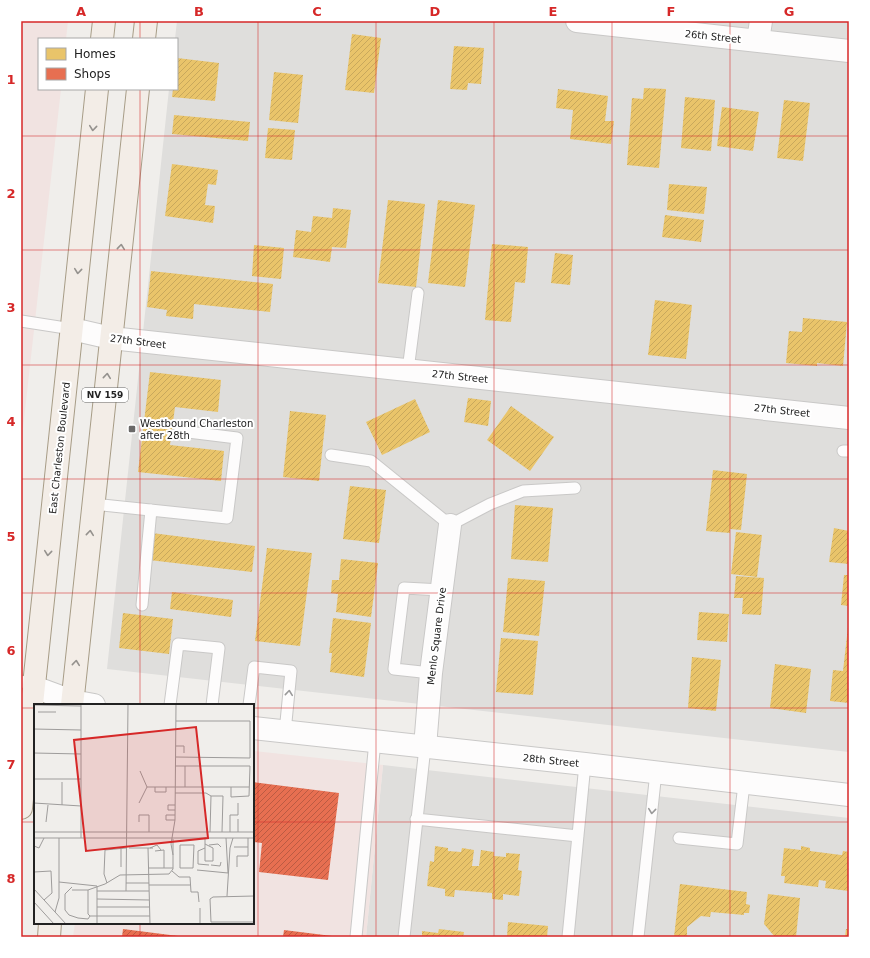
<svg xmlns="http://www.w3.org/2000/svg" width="870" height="958" viewBox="0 0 870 958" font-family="'DejaVu Sans',sans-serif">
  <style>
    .residential { fill: #dfdedc }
    .commercial { fill: #f1e3e1 }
    .homes { fill: url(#homes-hatch) }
    .shops { fill: url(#shops-hatch) }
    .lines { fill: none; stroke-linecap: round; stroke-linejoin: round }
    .service-casing { stroke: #c9c8c7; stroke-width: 13 }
    .minor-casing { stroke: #c9c8c7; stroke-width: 24 }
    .tertiary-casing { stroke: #c9c8c7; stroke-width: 24 }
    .primary-casing { stroke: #a79c86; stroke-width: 24 }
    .service { stroke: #fdfcfc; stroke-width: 11 }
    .minor { stroke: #fdfcfc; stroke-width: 22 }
    .tertiary { stroke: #fdfcfc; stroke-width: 22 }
    .primary { stroke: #f3ede7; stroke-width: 22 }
    .oneway { stroke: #95928e }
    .oneway2 { stroke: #9a9a9a }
    .grid { fill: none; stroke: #d62828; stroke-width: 1; stroke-opacity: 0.55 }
    .poi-dot { fill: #6a6968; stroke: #fff; stroke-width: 1.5 }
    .labels { text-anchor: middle; stroke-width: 4; stroke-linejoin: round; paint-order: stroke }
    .shield { fill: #fff; stroke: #646464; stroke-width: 1 }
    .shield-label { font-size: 9px; font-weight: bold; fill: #222 }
    .street-label { font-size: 10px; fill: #222; stroke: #fff }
    .poi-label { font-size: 10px; fill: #222; stroke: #fff; text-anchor: start }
    .inset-road { fill: none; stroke: #9e9c9b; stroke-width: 1 }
    .view { fill: #d62828; fill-opacity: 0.15; stroke: #d62828; stroke-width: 2 }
    .inset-edge { fill: none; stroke: #222; stroke-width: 2 }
    .neatline { fill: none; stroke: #d62828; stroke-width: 1.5 }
    .grid-label { font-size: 13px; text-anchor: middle; font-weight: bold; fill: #d62828 }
  </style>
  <defs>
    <pattern id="homes-hatch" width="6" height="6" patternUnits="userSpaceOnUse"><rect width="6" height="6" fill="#e9c46a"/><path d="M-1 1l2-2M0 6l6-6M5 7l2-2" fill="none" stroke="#c8a85c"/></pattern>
    <pattern id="shops-hatch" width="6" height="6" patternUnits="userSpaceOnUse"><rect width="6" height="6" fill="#e76f51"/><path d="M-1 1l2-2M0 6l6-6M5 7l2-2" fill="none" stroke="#bb5b43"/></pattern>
  </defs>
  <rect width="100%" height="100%" fill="#f0eeeb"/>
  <path class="residential" d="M 177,21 L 849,21 L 849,752 L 107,669 L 169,89 L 177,89 L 177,39 L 175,39 Z
    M 383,765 L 849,818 L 849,937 L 366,937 Z"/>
  <path class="commercial" d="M 21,21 L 68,21 L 66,39 L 39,39 L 39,89 L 61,89 L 21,446 Z
    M 253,751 L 383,765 L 366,937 L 73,937 L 75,923 L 253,923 Z"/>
  <path class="homes" d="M 352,34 L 381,38 L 374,93 L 345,90 Z
    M 454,46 L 484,48 L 481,84 L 468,83 L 467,90 L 450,89 Z
    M 177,58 L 219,63 L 215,101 L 172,97 L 173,89 L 177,89 Z
    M 274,72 L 303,75 L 298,123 L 269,120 Z
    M 644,88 L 666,89 L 659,168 L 627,165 L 632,98 L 643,99 Z
    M 558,89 L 608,96 L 605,121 L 614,121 L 611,144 L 570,139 L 573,110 L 556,108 Z
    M 685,97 L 715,100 L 711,151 L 681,148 Z
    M 784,100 L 810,103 L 803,161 L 777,158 Z
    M 722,107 L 759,112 L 753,151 L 717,146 Z
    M 174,115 L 250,122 L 248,141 L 172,134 Z
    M 268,128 L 295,130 L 292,160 L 265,158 Z
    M 172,164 L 218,170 L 216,185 L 208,184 L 205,205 L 215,206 L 213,223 L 165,216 Z
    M 669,184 L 707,187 L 704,214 L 667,210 Z
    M 388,200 L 425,204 L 416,287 L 378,283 Z
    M 438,200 L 475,205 L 465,287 L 428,283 Z
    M 333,208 L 351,210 L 346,248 L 332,247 L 330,262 L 293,257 L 296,230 L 311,232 L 313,216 L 332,218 Z
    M 665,215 L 704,220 L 701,242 L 662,237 Z
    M 492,244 L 528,247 L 525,283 L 515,282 L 511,322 L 485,320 Z
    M 254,245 L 284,248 L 281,279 L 252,276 Z
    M 555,253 L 573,255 L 570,285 L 551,283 Z
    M 151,271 L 273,284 L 270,312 L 194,304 L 193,319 L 166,316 L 167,310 L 147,307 Z
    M 655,300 L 692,305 L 686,359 L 648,355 Z
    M 803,318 L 847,322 L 843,366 L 817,363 L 817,366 L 786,363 L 789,331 L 802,332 Z
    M 150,372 L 221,380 L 218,412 L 175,407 L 170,445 L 224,451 L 221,481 L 138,472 Z
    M 468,398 L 491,401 L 488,426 L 464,422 Z
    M 415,399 L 430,432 L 382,455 L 366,422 Z
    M 511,406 L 554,437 L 530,471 L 487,440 Z
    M 290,411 L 326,415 L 319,481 L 283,477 Z
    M 713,470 L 747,474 L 741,530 L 730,529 L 730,533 L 706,531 Z
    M 350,486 L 386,490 L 379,543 L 343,539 Z
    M 515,505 L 553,508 L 548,562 L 511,559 Z
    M 834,528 L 849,531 L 849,564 L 829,562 Z
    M 736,532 L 762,535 L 757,577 L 731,574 Z
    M 152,533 L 255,546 L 252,572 L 149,560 Z
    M 267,548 L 312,553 L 300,646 L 255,641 Z
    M 341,559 L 378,563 L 371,617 L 336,612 L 338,594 L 331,593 L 332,580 L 339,580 Z
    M 844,575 L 849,575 L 849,606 L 841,605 Z
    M 736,576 L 764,578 L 761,615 L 742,614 L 743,598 L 734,598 Z
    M 508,578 L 545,581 L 539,636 L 503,632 Z
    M 172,592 L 233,600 L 231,617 L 170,609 Z
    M 699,612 L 729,614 L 727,642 L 697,640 Z
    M 123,613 L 173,619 L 169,654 L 119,648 Z
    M 333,618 L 371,623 L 364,677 L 330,672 L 332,653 L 329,653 Z
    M 848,627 L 849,627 L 849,703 L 830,701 L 833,670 L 843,671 Z
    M 501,638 L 538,641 L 533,695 L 496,692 Z
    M 692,657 L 721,660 L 716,711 L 688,708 Z
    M 775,664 L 811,669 L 806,713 L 770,708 Z
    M 435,846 L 448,848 L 448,851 L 461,852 L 462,848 L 474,850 L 472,866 L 479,866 L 481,850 L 494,852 L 494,856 L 506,857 L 506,853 L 520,854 L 518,870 L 522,871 L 519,896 L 503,894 L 503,900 L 492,899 L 492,893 L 455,890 L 454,897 L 445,896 L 445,889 L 427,886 L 430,861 L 434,862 Z
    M 801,846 L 810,848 L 810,851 L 841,855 L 842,855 L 843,851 L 849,852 L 849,891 L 825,888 L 826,881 L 819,880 L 818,887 L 784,883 L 785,876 L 781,876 L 784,848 L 801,850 Z
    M 680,884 L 747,892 L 746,904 L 750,905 L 749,913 L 744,913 L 744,915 L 711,912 L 710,917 L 701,916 L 687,927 L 687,937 L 674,937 Z
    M 768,894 L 800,898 L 796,937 L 775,937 L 764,924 Z
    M 508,922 L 548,926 L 547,937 L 507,937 Z
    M 439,929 L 464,932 L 463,937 L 422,937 L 422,931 L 438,933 Z
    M 846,929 L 849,929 L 849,937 L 845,937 Z"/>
  <path class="shops" d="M 253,782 L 339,793 L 328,880 L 259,872 L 262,843 L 253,842 Z
    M 123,929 L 178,936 L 178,937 L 122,937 Z
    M 284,930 L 332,936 L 332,937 L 283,937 Z"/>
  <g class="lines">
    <g class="service-casing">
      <path id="service" d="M 21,321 L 72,329
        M 408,370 L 418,293
        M 843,451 L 849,451
        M 331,455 L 371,461 L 450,525 L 490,504 L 523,491 L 575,488
        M 93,504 L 227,518 L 237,438 L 180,431
        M 142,605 L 151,510
        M 431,673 L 394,669 L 404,588 L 442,590
        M 21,681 L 34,687
        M 170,705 L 178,644 L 219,648 L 212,705
        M 249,705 L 254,667 L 291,671 L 285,732
        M 416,819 L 578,836
        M 679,838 L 737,844 L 744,784
        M 356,937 L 375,741
        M 404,937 L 425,747
        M 568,937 L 585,764
        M 638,937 L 656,772"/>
    </g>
    <g class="minor-casing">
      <path id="minor" d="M 577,21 L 849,51
        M 758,41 L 761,21
        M 72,329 L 111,338 L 849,418
        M 425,747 L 431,673 L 450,525"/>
    </g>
    <g class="tertiary-casing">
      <path id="tertiary" d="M 34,687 L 72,701 L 94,705
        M 253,728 L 585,764 L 849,795"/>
    </g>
    <g class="primary-casing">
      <path id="primary" d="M 102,39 L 104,21
        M 144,39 L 146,21
        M 72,705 L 138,89
        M 21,808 L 97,89
        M 49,937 L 50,923"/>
    </g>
    <use href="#service" class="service"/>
    <use href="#minor" class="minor"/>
    <use href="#tertiary" class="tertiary"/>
    <use href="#primary" class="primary"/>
  </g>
  <defs><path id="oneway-chevron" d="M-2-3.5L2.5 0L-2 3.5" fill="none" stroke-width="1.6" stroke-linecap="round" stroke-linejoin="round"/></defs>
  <g class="oneway">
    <use href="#oneway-chevron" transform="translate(93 128) rotate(96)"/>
    <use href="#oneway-chevron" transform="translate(121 247) rotate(-84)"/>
    <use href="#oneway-chevron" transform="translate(78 271) rotate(96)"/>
    <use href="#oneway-chevron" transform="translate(107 376) rotate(-84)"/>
    <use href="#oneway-chevron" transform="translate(90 533) rotate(-84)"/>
    <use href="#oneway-chevron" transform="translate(48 553) rotate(96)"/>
    <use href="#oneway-chevron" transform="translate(76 663) rotate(-84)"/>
  </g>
  <g class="oneway2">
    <use href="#oneway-chevron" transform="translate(289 693) rotate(-84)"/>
    <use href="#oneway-chevron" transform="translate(652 811) rotate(96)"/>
  </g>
  <path class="grid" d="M 140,21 L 140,39M 258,21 L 258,937M 376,21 L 376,937M 494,21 L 494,937M 612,21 L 612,937M 730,21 L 730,937M 140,89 L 140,705M 21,136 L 849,136M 21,250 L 849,250M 21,365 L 849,365M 21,479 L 849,479M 21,593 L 849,593M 21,708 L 35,708M 253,708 L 849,708M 21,822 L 35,822M 253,822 L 849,822M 140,923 L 140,937"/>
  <rect class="poi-dot" x="128" y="425" width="8" height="8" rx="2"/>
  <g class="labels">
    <rect class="shield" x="82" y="388" width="46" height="14" rx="3"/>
    <g class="shield-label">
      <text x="105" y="398">NV 159</text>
    </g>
    <g class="street-label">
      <text transform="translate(713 36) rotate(6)" y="4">26th Street</text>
      <text transform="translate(138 341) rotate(7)" y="4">27th Street</text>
      <text transform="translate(460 376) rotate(6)" y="4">27th Street</text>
      <text transform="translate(782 410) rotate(6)" y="4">27th Street</text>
      <text transform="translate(59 448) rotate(-84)" y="4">East Charleston Boulevard</text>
      <text transform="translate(436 636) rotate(-83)" y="4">Menlo Square Drive</text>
      <text transform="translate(551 760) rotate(6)" y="4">28th Street</text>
    </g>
    <g class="poi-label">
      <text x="140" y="427">Westbound Charleston<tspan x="140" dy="12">after 28th</tspan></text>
    </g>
  </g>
  <g transform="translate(34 704)">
    <rect width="220" height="220" fill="#f0eeeb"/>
    <path class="inset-road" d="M 0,1 L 47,2M 4,8 L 22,8M 0,25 L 47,26M 142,42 L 150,42 L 150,49M 0,49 L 47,50M 142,53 L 216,54 L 216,17 L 142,17M 151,62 L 151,83M 106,67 L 113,83M 0,75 L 47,75M 28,78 L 28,101M 113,83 L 197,83 L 197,93 L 215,92 L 216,62 L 141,62M 121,83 L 121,88 L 132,88 L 132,83M 197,83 L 215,83M 141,89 L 172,89 L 177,92M 0,99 L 47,102M 105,99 L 113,83M 141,106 L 134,106 L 134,101 L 141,101M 141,116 L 132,116 L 132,111 L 141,111M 12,118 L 14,101M 105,118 L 105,111 L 115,111 L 115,128M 0,128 L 220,128M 176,128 L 177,92 L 189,92 L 188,128M 196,128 L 196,111 L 204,111 L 204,99M 204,128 L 204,115M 0,134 L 220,134M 47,134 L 47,0M 192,134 L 194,169M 171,140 L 179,144 L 179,157 L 171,157 L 171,134M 146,141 L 160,141 L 159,164 L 146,164 ZM 175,141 L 184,140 L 187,143M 0,142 L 5,144 L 10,134M 200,143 L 214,143M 95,144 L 119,144M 114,144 L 116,220M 116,144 L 123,141 L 127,146M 171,144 L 164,147 L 164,160 L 175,161M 121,147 L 130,146 L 130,164M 139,151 L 137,140 L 141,116 L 142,0M 177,161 L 186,162 L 187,158M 87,163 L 87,145M 203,163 L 203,152 L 214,152 L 214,134M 115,164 L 139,164M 163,166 L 194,169M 138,167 L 145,173 L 156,173 L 157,188 L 164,188 L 165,198M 0,168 L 17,167 L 18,189 L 10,196M 25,178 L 63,182 L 63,220M 73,179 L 70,170 L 71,146 L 92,144M 92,179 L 115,179M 115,181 L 156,181M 38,183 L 31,190 L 31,206 L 35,211 L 44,214 L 54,215 L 56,212M 0,185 L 32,220M 38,186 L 54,186 L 71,180 L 86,171 L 135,170 L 139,165 L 139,135M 54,186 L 54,210 L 56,212 L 116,212M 63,187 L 115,187M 92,187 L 94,0M 193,192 L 196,144 L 199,134M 220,192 L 179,193 L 176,195 L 177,218 L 220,218M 63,195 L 115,196M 0,198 L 20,220M 63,203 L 115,203M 166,204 L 166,220M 21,208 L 25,194 L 25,134"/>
    <path class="view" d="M 162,23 L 174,134 L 52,147 L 40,36 Z"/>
    <rect width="220" height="220" class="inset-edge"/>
  </g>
  <rect width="870" height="958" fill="none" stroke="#ffffff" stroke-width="44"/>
  <rect x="38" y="38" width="140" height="52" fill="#ffffff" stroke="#a7a7a7"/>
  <rect x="46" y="48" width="20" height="12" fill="#e9c46a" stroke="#a7a7a7"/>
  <text x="74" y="58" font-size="12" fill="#222222">Homes</text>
  <rect x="46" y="68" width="20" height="12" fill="#e76f51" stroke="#a7a7a7"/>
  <text x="74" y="78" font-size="12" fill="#222222">Shops</text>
  <rect x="22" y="22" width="826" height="914" class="neatline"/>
  <g class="grid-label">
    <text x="81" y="16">A</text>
    <text x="199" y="16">B</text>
    <text x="317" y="16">C</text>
    <text x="435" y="16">D</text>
    <text x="553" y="16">E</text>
    <text x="671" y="16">F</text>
    <text x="789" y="16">G</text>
    <text x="11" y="84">1</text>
    <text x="11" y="198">2</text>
    <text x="11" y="312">3</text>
    <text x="11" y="426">4</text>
    <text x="11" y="541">5</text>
    <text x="11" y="655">6</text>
    <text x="11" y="769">7</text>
    <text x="11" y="883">8</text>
  </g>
</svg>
